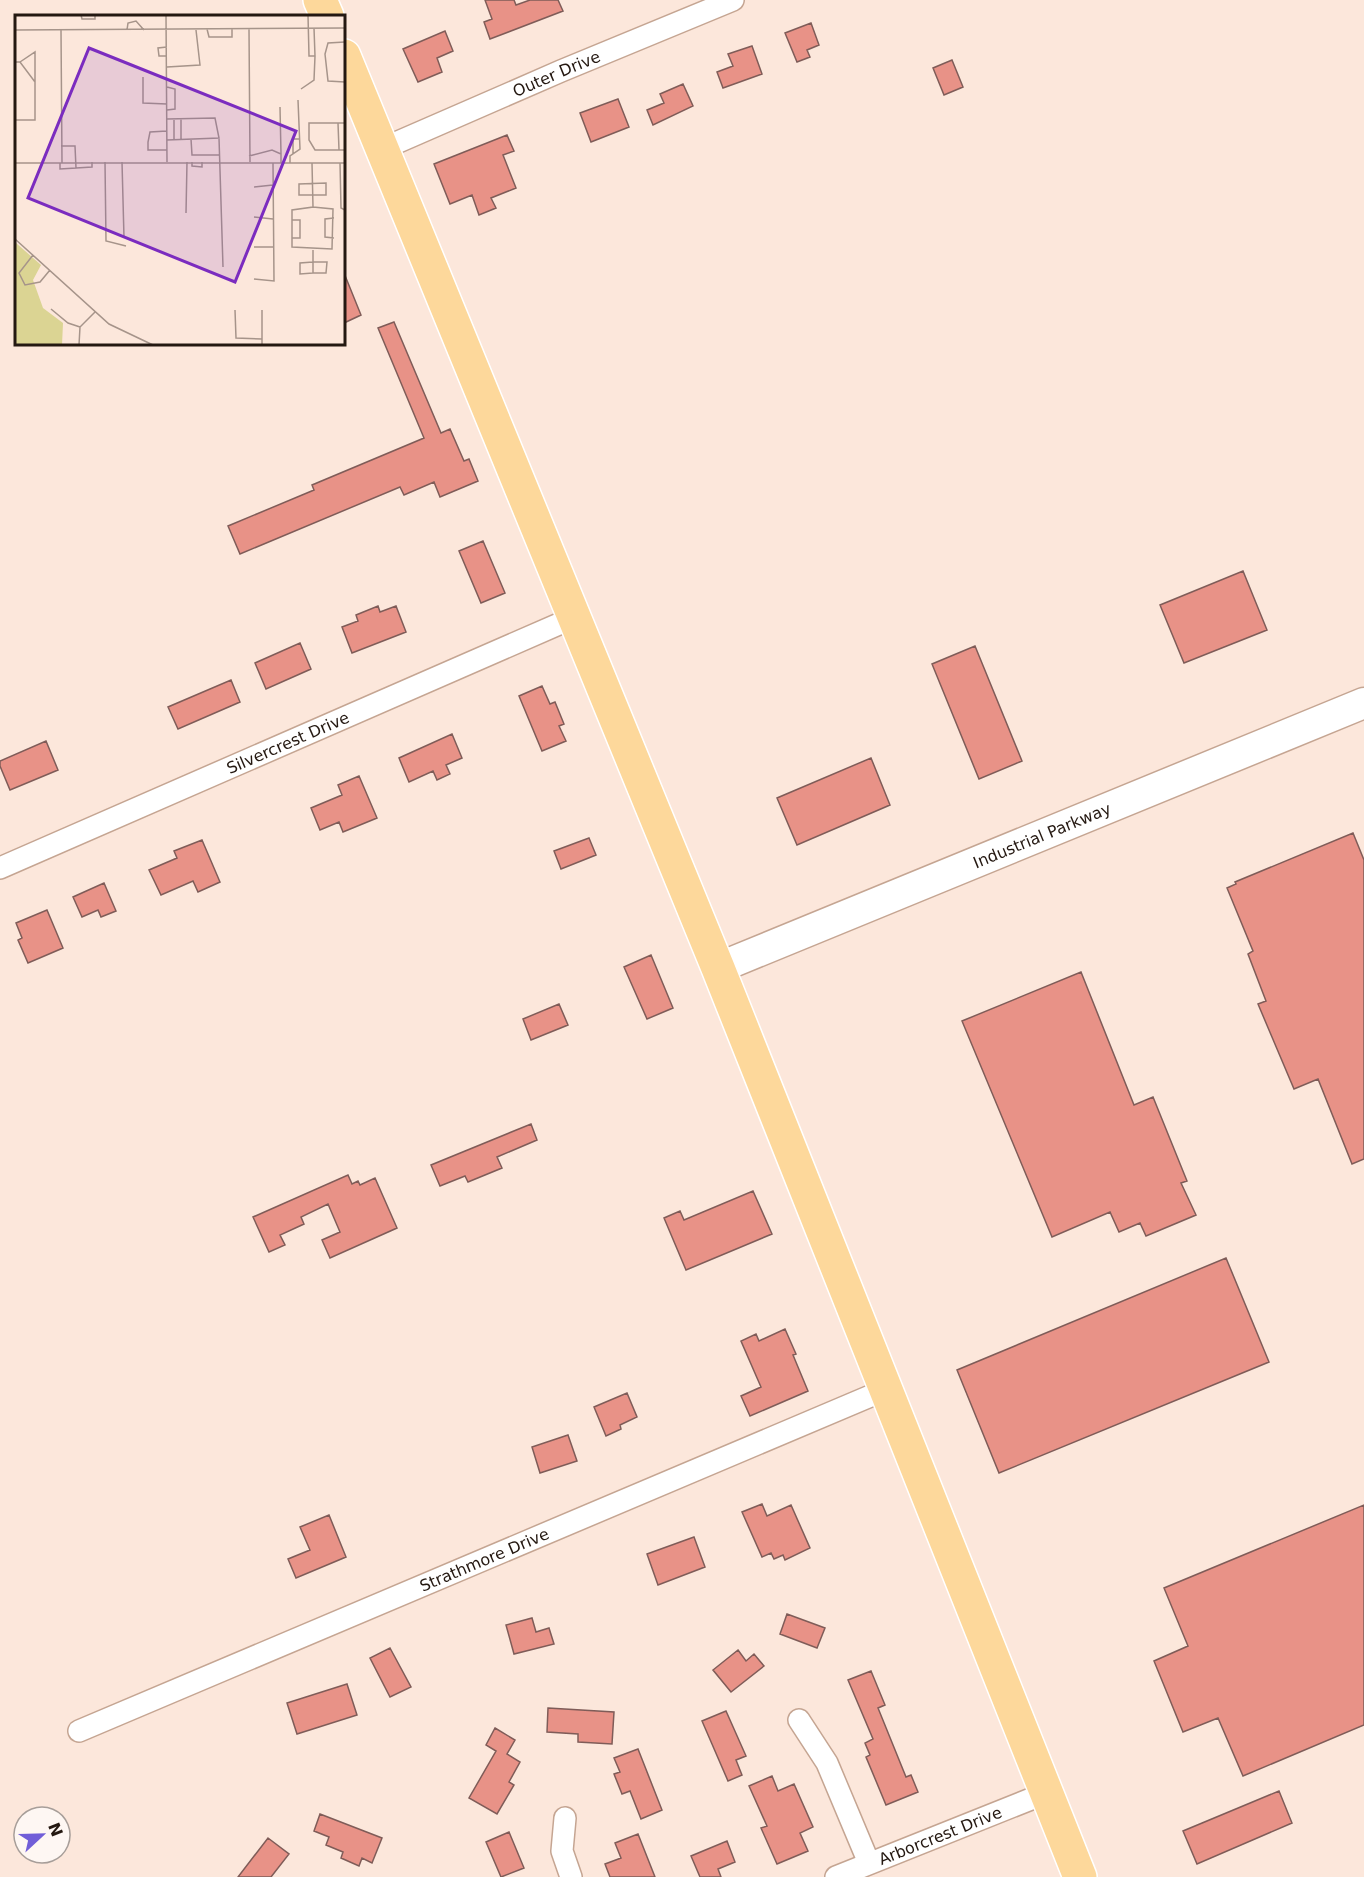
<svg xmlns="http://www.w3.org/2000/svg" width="1364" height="1877" viewBox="0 0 1364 1877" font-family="'DejaVu Sans',sans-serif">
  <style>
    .building { fill: #e89287; stroke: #7f5c58; stroke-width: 1.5 }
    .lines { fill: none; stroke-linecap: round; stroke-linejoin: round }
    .street-casing { stroke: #c5a592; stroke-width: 24 }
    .secondary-casing { stroke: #c5a592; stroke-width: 33 }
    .primary-casing { stroke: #fff; stroke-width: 36 }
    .street { stroke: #fff; stroke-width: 21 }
    .secondary { stroke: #fff; stroke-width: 30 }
    .primary { stroke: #fdd89b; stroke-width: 33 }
    .labels { text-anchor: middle; stroke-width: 5; stroke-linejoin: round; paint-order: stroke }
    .street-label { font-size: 16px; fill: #241811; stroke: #fef7f3 }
    .inset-road { fill: none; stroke: #a6948a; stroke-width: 1.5 }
    .view { fill: #7b2cbf; fill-opacity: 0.15; stroke: #7b2cbf; stroke-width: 3 }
    .inset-edge { fill: none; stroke: #241811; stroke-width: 3 }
  </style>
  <rect width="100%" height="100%" fill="#fce7db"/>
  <path class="building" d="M 485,0 L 514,0 L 516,5 L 530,0 L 558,0 L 563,11 L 490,39 L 484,22 L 492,19 Z
    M 811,23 L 819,45 L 807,50 L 810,57 L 797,62 L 785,33 Z
    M 445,31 L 453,51 L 437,58 L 442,72 L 418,82 L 403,49 Z
    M 752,46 L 762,74 L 723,88 L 717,72 L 733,66 L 728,54 Z
    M 952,60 L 963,87 L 944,95 L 933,68 Z
    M 683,84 L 693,106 L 653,125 L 647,110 L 664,103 L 660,94 Z
    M 618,99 L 629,127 L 591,142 L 580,113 Z
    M 507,135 L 514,151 L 503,155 L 516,188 L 491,198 L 496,208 L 479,215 L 472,195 L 450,204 L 434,164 Z
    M 344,273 L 361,315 L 344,323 Z
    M 394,322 L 441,433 L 450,429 L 464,461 L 469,459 L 478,481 L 440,497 L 434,482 L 404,495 L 400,487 L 240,554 L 228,526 L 314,490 L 312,485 L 424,438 L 378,328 Z
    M 483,541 L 505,593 L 481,603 L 459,551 Z
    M 1243,571 L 1267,630 L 1184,663 L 1160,605 Z
    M 378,606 L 380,612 L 396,606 L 406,632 L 352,653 L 342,627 L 358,621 L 356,615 Z
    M 300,643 L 311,669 L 266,689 L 255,663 Z
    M 975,646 L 1022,761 L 979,779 L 932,664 Z
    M 231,680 L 240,702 L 178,729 L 168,707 Z
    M 542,686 L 550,704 L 555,702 L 564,724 L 559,726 L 566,741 L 542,751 L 519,696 Z
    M 452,734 L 462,758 L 446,765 L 450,774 L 437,780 L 433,771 L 409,782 L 399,758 Z
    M 46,741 L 58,770 L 10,790 L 0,766 L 0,761 Z
    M 871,758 L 890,805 L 797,845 L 777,798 Z
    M 359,776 L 377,818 L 343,832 L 339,822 L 320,830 L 311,808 L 342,795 L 338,785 Z
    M 1353,833 L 1364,860 L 1364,1159 L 1352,1164 L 1318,1079 L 1294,1089 L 1258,1004 L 1266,1001 L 1248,954 L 1253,951 L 1227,888 L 1236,884 L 1235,882 Z
    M 589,838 L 596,855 L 561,869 L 554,851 Z
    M 202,840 L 220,882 L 198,892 L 193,881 L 161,895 L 149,870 L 177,858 L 174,851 Z
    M 104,883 L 116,911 L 101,917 L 98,910 L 82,917 L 73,897 Z
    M 47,910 L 63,948 L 28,963 L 18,940 L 22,938 L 16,923 Z
    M 651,955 L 673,1008 L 647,1019 L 624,967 Z
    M 1081,972 L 1134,1105 L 1153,1097 L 1187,1181 L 1181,1183 L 1196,1215 L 1146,1236 L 1140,1223 L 1119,1232 L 1110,1212 L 1052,1237 L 962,1021 Z
    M 559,1004 L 568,1025 L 531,1040 L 523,1019 Z
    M 531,1124 L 537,1140 L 497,1157 L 502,1168 L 468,1182 L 465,1176 L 440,1186 L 431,1165 Z
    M 348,1175 L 352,1184 L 358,1181 L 360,1185 L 375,1178 L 397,1228 L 330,1258 L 322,1240 L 340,1232 L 328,1204 L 301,1217 L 304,1224 L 280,1235 L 285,1245 L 269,1252 L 253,1217 Z
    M 753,1191 L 772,1234 L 686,1270 L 664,1218 L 680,1211 L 684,1220 Z
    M 1226,1258 L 1269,1362 L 999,1473 L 957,1370 Z
    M 785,1329 L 796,1354 L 793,1355 L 808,1391 L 750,1416 L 741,1396 L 761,1387 L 741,1341 L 756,1334 L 759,1341 Z
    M 627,1393 L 637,1417 L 620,1425 L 621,1429 L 606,1436 L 594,1407 Z
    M 568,1435 L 577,1461 L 540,1473 L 532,1447 Z
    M 762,1504 L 767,1516 L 791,1505 L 810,1548 L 785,1560 L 783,1555 L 774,1559 L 771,1553 L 762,1557 L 742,1512 Z
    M 1364,1505 L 1364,1725 L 1243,1776 L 1218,1718 L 1183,1732 L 1154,1661 L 1188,1646 L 1164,1588 Z
    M 329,1515 L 346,1557 L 296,1578 L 288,1559 L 310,1550 L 300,1527 Z
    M 694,1537 L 705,1567 L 658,1585 L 647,1554 Z
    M 787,1614 L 825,1628 L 817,1648 L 780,1634 Z
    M 532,1618 L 536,1632 L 549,1628 L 554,1644 L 514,1654 L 506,1625 Z
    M 390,1648 L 411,1687 L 390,1697 L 370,1658 Z
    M 738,1650 L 746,1661 L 754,1654 L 764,1666 L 731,1692 L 713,1670 Z
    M 871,1671 L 885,1705 L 878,1708 L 906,1777 L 911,1775 L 918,1792 L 886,1805 L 866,1757 L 870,1755 L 865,1743 L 873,1739 L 848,1680 Z
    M 347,1684 L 357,1715 L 297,1734 L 287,1703 Z
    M 548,1708 L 614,1712 L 612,1744 L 578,1742 L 578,1734 L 547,1732 Z
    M 726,1711 L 746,1756 L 736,1760 L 742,1775 L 728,1781 L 702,1721 Z
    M 495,1728 L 515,1740 L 507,1754 L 520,1762 L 509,1782 L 514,1785 L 497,1814 L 469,1798 L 496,1751 L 486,1745 Z
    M 638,1749 L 662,1810 L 641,1819 L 630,1791 L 622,1794 L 614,1774 L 620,1772 L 614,1758 Z
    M 772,1776 L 778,1791 L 794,1784 L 813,1827 L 800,1833 L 808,1851 L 777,1864 L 761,1828 L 767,1826 L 749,1786 Z
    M 1279,1791 L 1292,1823 L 1197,1864 L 1183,1831 Z
    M 320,1814 L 382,1838 L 372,1863 L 362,1858 L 359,1866 L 341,1858 L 343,1852 L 326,1845 L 329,1837 L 314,1831 Z
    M 509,1832 L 524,1868 L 501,1877 L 486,1842 Z
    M 638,1834 L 655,1877 L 610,1877 L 605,1864 L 621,1858 L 615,1843 Z
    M 268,1838 L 289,1854 L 271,1877 L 238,1877 Z
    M 727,1841 L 735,1862 L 718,1869 L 721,1877 L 700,1877 L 691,1856 Z"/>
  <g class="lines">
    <g class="street-casing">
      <g id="street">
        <path id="s1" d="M 382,149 L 561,71 L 733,0"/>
        <path id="s2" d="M 0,868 L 575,617"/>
        <path d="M 799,1720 L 827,1763 L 869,1863"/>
        <path id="s3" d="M 79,1731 L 887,1389"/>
        <path d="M 565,1818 L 562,1851 L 571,1877"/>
        <path id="s4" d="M 836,1877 L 1046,1793"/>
      </g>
    </g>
    <g class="secondary-casing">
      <g id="secondary">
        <path id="s5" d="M 718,968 L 1364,703"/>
      </g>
    </g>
    <g class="primary-casing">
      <path id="primary" d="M 320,0 L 327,16
        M 344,56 L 718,968 L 1080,1877"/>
    </g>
    <use href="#street" class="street"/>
    <use href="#secondary" class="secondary"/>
    <use href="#primary" class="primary"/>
  </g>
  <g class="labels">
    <g class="street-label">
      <text dy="6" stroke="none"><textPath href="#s1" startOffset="190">Outer Drive</textPath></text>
      <text dy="6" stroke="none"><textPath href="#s2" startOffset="314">Silvercrest Drive</textPath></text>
      <text dy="6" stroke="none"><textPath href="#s5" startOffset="350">Industrial Parkway</textPath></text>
      <text dy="6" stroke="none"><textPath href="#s3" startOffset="440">Strathmore Drive</textPath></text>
      <text dy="6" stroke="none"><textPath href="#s4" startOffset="112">Arborcrest Drive</textPath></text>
    </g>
  </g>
  <g transform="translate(15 15)">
    <rect width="330" height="330" fill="#fce7db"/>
    <path d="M 1,228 L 26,250 L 18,265 L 28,293 L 48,308 L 47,330 L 0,330 Z" fill="#dbd493"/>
    <path class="inset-road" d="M 66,0 L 67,4 L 80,4 L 80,0M 151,0 L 152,147M 293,0 L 294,41 L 300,41 L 299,13M 192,14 L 194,22 L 217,22 L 217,14M 234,14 L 235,147M 0,15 L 330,13M 46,15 L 47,148M 112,15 L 113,8 L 121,6 L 129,15M 330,27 L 313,28 L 310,39 L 313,66 L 330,67M 152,32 L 143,33 L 144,41 L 152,41M 0,47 L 5,47 L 20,67M 152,52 L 185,50 L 181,15M 128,62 L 128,88 L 152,89M 152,72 L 160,74 L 160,94 L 152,95M 286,74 L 299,65 L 300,41M 265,92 L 266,139M 152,104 L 200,103 L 204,123 L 152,125M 166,104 L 166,124M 0,105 L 20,105 L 20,37 L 5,47M 159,105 L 159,124M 323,108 L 324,135M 330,108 L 294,108 L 294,125 L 300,135 L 330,135M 152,116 L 135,117 L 133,127 L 133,135 L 152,135M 204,123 L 208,252M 176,124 L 177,140 L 205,140M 278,139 L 278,124 L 285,124M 234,141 L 257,135 L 266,139 L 266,148M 90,147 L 91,226 L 111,231M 107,147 L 109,223M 177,147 L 177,151 L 187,152 L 187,147M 0,148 L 330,148M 45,148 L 45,154 L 61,153 L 60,131 L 46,131M 275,148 L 275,141 L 285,134 L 283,85M 297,148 L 298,192 L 277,195 L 277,232 L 317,234 L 318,194 L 298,192M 325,148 L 326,193 L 330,195M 61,153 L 77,152 L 77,147M 311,168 L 311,180 L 284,180 L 284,169 ZM 239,172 L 258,170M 171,198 L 172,147M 239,202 L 258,204M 319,203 L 310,204 L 310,222 L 319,223M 277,205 L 285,205 L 285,223 L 277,223M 0,224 L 94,309 L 138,330M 239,232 L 258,232M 298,235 L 298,258 L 311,258 L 312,247 L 298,247 L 285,248 L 285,259 L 298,258M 18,240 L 4,258 L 10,270 L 25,267 L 35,255M 239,264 L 259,266 L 258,148M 36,294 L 53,308 L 65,312M 220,295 L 221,323 L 247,324M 247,295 L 247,330M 64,330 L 65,312 L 80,297"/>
    <path class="view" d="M 74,33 L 281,116 L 220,267 L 13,183 Z"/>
    <rect width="330" height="330" class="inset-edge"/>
  </g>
  <g transform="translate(42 1835) rotate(68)"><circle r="28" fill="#fef7f3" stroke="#a79e99" stroke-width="1.5"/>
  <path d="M0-4.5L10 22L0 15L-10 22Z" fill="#715ed8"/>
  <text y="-9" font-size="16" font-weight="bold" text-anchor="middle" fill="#241811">N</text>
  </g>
</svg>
